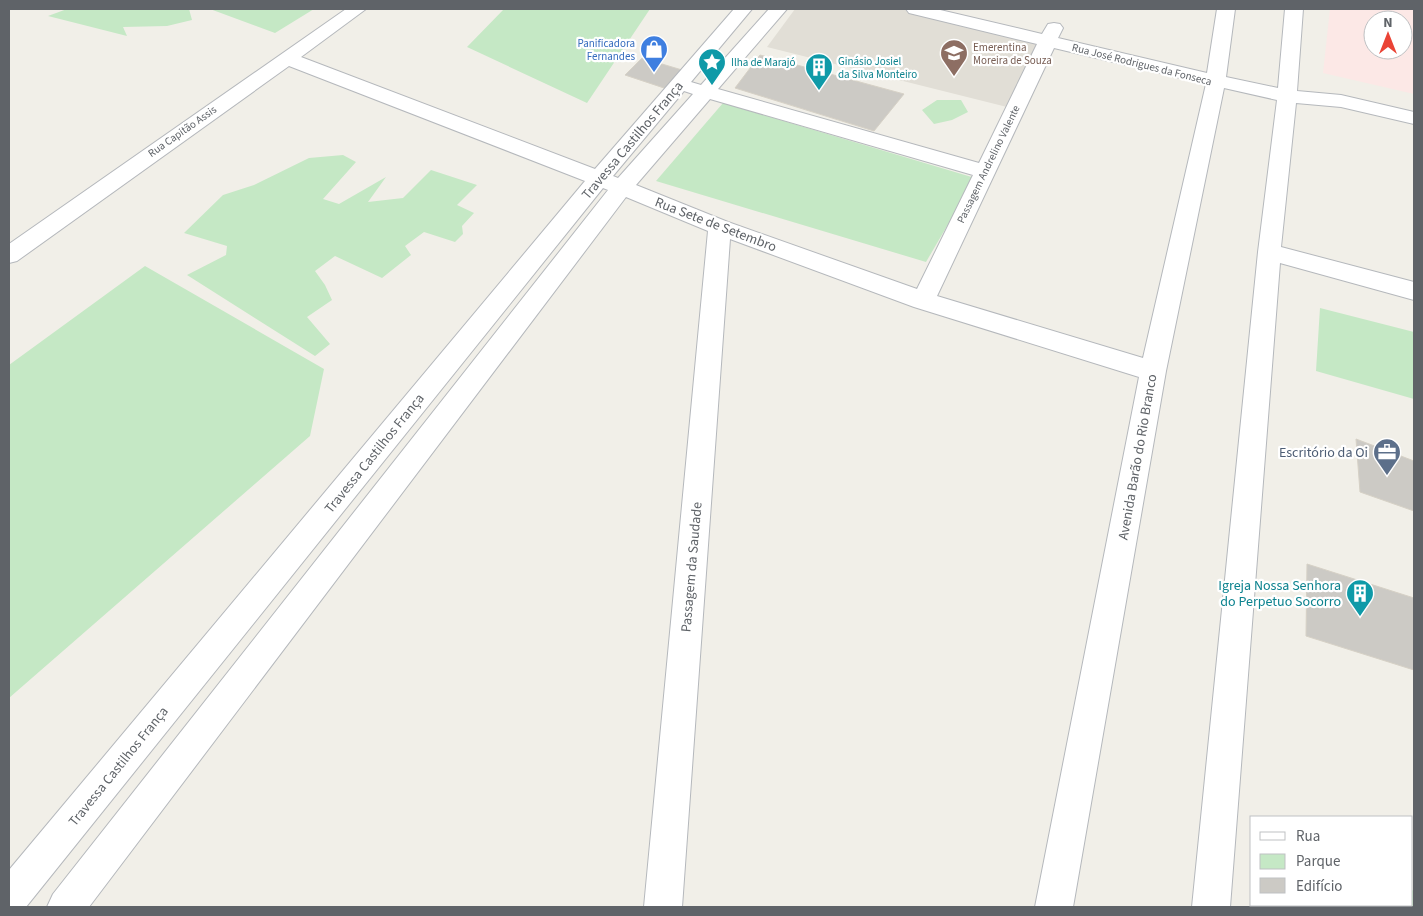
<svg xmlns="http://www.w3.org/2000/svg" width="1423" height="916" viewBox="0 0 1423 916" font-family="'Source Sans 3',sans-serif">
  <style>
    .education { fill: #e1ded6 }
    .medical { fill: #fce8e6; fill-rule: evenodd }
    .green { fill: #c5e8c5 }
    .building { fill: #cccac5; stroke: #d6d1c6 }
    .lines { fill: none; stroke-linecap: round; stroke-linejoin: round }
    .minor-casing { stroke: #b5b8bc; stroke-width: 2 }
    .minor { fill: #fff; fill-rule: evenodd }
    .labels { text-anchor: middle; stroke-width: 4.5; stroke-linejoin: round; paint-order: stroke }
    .far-shop-label { font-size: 11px; fill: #366cbe; stroke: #fff; text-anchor: end }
    .far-education-label { font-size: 11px; fill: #785e54; stroke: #fff; text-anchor: start }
    .far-culture-label { font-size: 11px; fill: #0d838f; stroke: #fff; text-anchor: start }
    .far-street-label { font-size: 11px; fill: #5f6368; stroke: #fff }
    .street-label { font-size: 14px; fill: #5f6368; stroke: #fff }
    .service-label { font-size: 14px; fill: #4e5e75; stroke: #fff; text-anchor: end }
    .culture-label { font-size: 14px; fill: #0d838f; stroke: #fff; text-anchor: end }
  </style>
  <rect width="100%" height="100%" fill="#f1efe8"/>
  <path class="education" d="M 795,9 L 902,9 L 1039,43 L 1007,107 L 767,47 Z"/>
  <path class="medical" d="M 1330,9 L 1414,9 L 1414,94 L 1323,73 ZM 1373,20 L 1403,20 L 1403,50 L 1373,50 Z"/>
  <path class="green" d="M 67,9 L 189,9 L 192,20 L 167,26 L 123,27 L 127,36 L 48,16 Z
    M 210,9 L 314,9 L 275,33 Z
    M 504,9 L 650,9 L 587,103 L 467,47 Z
    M 937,100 L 961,100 L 968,112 L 952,120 L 934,124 L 922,110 Z
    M 723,103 L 975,178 L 926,262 L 656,181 Z
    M 343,155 L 356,162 L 323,199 L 339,204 L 386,177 L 368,202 L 403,198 L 431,170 L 477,185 L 457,205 L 474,213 L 462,226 L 463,234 L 455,242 L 424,232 L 405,246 L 411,255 L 382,278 L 335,256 L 315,271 L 325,285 L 332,300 L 307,317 L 330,344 L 315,356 L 187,275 L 226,255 L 227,246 L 184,233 L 223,195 L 254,185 L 309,158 Z
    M 145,266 L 324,369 L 310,436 L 9,698 L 9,365 Z
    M 1320,308 L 1414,332 L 1414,399 L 1316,371 Z
    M 1412,890 L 1414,891 L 1414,907 L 1305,907 L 1305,905 L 1412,905 Z"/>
  <path class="building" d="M 760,55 L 904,94 L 874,131 L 735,88 Z
    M 642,58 L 682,70 L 667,89 L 625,75 Z
    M 1356,439 L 1414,461 L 1414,511 L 1360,492 Z
    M 1307,564 L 1414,598 L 1414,670 L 1306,636 Z"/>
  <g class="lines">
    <g class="minor-casing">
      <path id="minor" d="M 346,9 L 366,9 L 301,57 L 595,169 L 734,9 L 752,9 L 691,82 L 701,85 L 769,9 L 787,9 L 718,89 L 979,163 L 1037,44 L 909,13 L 906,9 L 936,9 L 1042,34 L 1048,24 L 1054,23 L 1060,24 L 1063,28 L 1058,38 L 1207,73 L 1217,9 L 1235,9 L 1226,77 L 1278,88 L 1285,9 L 1303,9 L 1297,91 L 1341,95 L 1414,112 L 1414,124 L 1341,107 L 1296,103 L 1281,247 L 1414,282 L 1414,300 L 1280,263 L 1230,907 L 1192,907 L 1258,252 L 1277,100 L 1224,88 L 1166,371 L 1073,907 L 1035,907 L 1139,377 L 914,307 L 730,239 L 682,907 L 644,907 L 708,231 L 626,197 L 89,907 L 47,907 L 53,894 L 608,190 L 603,188 L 26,907 L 9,907 L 9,870 L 585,181 L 289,66 L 17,261 L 9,263 L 9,244 ZM 1054,48 L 1206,84 L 1143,358 L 937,296 ZM 684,91 L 693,94 L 618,178 L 613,176 ZM 710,99 L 973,175 L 917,289 L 728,222 L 636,185 Z"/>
    </g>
    <use href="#minor" class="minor"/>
  </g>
  <defs>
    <g id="shop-pin" transform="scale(1.4375)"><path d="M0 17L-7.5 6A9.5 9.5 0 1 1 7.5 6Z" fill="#3f7fe0" stroke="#fff"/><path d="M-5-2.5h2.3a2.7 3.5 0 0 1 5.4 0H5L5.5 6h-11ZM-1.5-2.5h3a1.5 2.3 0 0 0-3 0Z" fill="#fff"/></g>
    <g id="school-pin" transform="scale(1.4375)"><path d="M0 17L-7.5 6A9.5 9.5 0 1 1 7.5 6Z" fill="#8d6e63" stroke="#fff"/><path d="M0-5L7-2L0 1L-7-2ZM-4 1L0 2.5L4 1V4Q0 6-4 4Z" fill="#fff"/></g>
    <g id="sight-pin" transform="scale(1.4375)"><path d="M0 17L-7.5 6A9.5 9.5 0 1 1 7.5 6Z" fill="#0f9aa8" stroke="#fff"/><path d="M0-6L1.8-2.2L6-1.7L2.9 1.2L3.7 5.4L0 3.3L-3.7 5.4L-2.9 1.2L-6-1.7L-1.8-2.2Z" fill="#fff"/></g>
    <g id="building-pin" transform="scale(1.4375)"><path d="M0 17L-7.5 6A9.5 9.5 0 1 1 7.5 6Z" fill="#0f9aa8" stroke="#fff"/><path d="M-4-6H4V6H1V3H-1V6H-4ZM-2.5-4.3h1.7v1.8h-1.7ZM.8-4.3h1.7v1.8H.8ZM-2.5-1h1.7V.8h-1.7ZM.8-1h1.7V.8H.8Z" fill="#fff"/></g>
    <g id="office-pin" transform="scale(1.4375)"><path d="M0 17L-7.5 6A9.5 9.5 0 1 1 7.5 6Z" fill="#5c6f8a" stroke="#fff"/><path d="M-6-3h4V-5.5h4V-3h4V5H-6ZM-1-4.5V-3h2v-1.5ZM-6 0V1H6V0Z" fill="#fff"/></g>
  </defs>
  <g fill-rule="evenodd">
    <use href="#shop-pin" x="654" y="49"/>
    <use href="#school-pin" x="954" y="53"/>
    <use href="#sight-pin" x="712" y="62"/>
    <use href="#building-pin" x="819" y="67"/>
    <use href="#office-pin" x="1387" y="452"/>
    <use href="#building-pin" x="1360" y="593"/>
  </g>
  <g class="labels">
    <g class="far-shop-label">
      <text x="635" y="47">Panificadora<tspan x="635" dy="13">Fernandes</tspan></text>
    </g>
    <g class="far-education-label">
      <text x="973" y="51">Emerentina<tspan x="973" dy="13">Moreira de Souza</tspan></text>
    </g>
    <g class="far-culture-label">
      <text x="838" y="65">Ginásio Josiel<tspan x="838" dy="13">da Silva Monteiro</tspan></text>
      <text x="731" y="66">Ilha de Marajó</text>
    </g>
    <g class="far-street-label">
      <text transform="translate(1142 64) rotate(14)" y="4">Rua José Rodrigues da Fonseca</text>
      <text transform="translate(182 131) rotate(-35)" y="4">Rua Capitão Assis</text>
      <text transform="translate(988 164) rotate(-64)" y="4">Passagem Andrelino Valente</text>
    </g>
    <g class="street-label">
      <text transform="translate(632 140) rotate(-50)" y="5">Travessa Castilhos França</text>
      <text transform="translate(716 224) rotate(21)" y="5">Rua Sete de Setembro</text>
      <text transform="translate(374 453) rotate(-51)" y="5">Travessa Castilhos França</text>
      <text transform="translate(1137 457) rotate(-80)" y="5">Avenida Barão do Rio Branco</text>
      <text transform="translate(691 567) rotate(-85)" y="5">Passagem da Saudade</text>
      <text transform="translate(118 766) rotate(-51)" y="5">Travessa Castilhos França</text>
    </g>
    <g class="service-label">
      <text x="1368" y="457">Escritório da Oi</text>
    </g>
    <g class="culture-label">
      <text x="1341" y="590">Igreja Nossa Senhora<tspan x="1341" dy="16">do Perpetuo Socorro</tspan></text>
    </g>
  </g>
  <rect width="1423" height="916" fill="none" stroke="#5f6368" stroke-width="20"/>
  <rect x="1250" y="816" width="162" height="90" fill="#ffffff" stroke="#bfc1c3"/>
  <rect x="1260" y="832" width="25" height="8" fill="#ffffff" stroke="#bfc1c3"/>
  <text x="1296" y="841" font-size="15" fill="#5f6368">Rua</text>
  <rect x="1260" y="854" width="25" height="15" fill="#c5e8c5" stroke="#bfc1c3"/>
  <text x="1296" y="866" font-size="15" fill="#5f6368">Parque</text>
  <rect x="1260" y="878" width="25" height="15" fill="#cccac5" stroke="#bfc1c3"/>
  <text x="1296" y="891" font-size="15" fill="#5f6368">Edifício</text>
  <g transform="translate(1388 35)"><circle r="24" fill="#ffffff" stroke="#bfc1c3"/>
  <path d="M0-4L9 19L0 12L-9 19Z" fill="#ea4335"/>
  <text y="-8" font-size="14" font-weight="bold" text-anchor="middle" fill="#5f6368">N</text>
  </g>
</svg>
